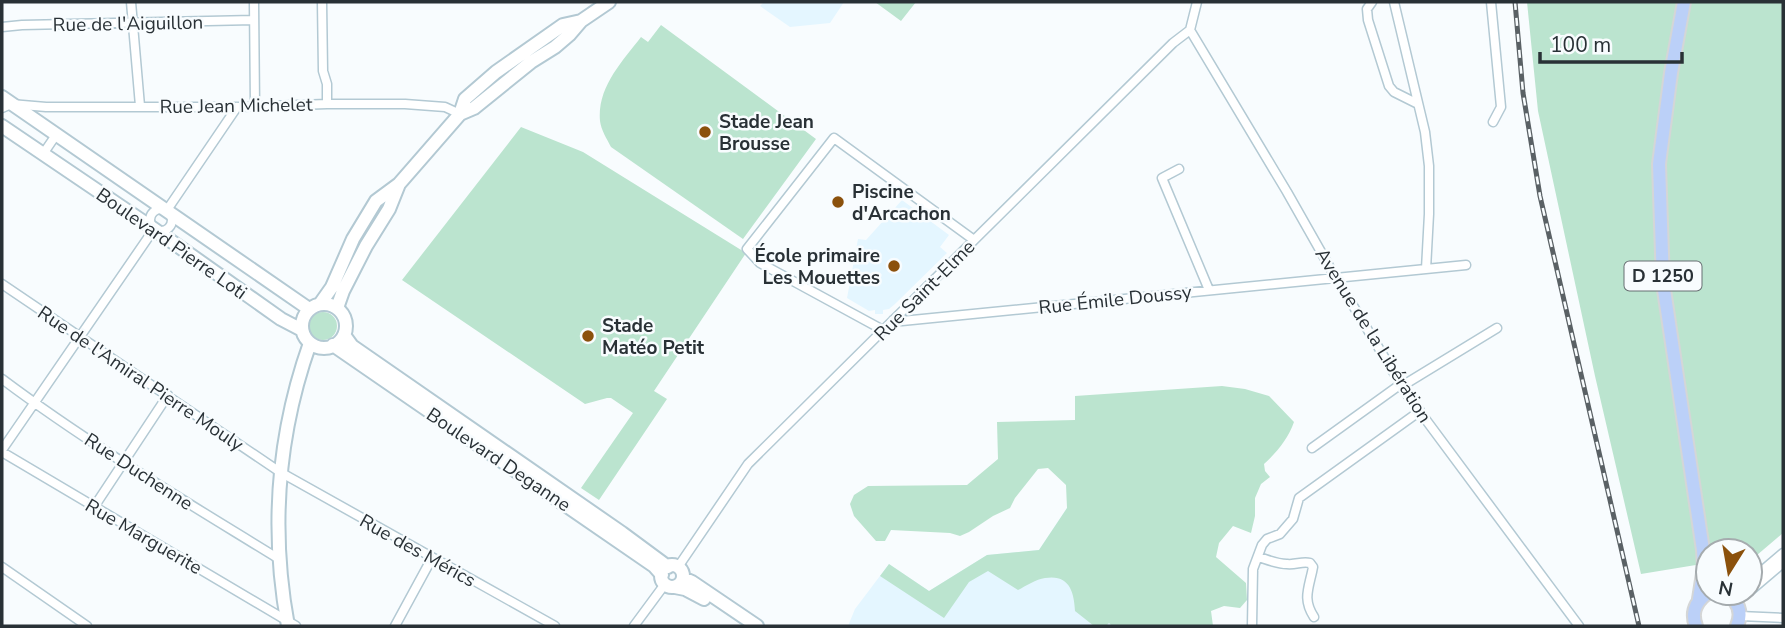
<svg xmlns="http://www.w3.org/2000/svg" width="1785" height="628" viewBox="0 0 1785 628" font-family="'Nunito Sans',sans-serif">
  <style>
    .built { fill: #e4f6ff }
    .green { fill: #bbe4cf }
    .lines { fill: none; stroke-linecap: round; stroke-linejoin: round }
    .street-casing { stroke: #b3c9d3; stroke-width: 11 }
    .secondary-casing { stroke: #b3c9d3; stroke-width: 16 }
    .primary-casing { stroke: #d4d6d7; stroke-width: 16 }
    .street { stroke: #fff; stroke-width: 8 }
    .secondary { stroke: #fff; stroke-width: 12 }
    .primary { stroke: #bbd0f8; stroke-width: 12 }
    .rail-casing { stroke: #5a6165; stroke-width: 5 }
    .rail { stroke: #f8fcfe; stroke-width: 2.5; stroke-dasharray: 8; stroke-linecap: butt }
    .poi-dot { fill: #8b510c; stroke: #f8fcfe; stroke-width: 2.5 }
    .labels { text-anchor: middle; stroke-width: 5; stroke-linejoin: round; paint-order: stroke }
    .shield { fill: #f8fcfe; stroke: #676e72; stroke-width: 2 }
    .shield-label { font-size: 18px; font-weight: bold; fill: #293136 }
    .street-label { font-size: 19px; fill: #293136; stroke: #f8fcfe }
    .poi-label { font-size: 19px; font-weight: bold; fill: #293136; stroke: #f8fcfe; text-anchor: start }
  </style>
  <rect width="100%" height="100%" fill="#f8fcfe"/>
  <path class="built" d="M 764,2 L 844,2 L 830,23 L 790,27 L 760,6 Z
    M 902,200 L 949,235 L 940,247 L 947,253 L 895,304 L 889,309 L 883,310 L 883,314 L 875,314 L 875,310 L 869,311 L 847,298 L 858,239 L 866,240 Z
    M 1067,508 L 1138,626 L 848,626 L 855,609 L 889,564 L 929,591 L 987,555 L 1039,550 Z"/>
  <path class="green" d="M 875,2 L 916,2 L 901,21 Z
    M 1527,2 L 1783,2 L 1783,533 L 1750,561 L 1750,551 L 1708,551 L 1708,563 L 1641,574 L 1595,376 L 1538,111 Z
    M 661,25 L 816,139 L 743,239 L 611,147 C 607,139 601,130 600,121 C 597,87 622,62 641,37 L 648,42 Z
    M 521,127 L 583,152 L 746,253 L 654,391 L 667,399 L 599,500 L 581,488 L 633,413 L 611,398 L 607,398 L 585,404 L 402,280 Z
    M309 326a14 14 0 1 1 28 0a14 14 0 1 1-28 0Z
    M 1222,386 L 1245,389 L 1269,396 L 1294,422 C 1288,439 1277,452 1264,464 L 1265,471 L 1270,477 L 1261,484 L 1255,498 L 1255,516 L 1251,533 L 1233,526 L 1219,543 L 1216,557 L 1246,583 L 1247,600 L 1240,608 L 1224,606 L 1211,611 L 1213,626 L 1112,626 L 1109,623 L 1106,626 L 1094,626 L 1075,611 C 1074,591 1069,574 1045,578 C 1036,579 1026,586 1018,590 L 988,571 L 969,582 L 944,618 L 880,576 L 889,564 L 929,591 L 987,555 L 1039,550 L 1067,508 L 1066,485 L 1048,468 L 1038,469 L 1015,498 L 1010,508 L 993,516 L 969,532 L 960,536 L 950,533 L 891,530 L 885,541 L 876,541 L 854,516 L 850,504 L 854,495 L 868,486 L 967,485 L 998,459 L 997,422 L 1075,420 L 1075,396 Z"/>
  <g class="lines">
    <g class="street-casing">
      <path id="street" d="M 131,2 L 140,106
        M 254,2 L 255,107
        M 322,2 L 323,71 L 327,84 L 327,104
        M 1372,2 L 1367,9 L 1368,20 L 1389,86 L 1394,92 L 1418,104
        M 1394,2 L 1425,132 L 1429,166 L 1429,214 L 1426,269
        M 1491,2 L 1501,107 L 1493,122
        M 2,27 L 22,25 L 254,20
        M 1190,30 L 1287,192 L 1329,266 L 1406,393 L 1579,626
        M 1190,30 L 1197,2
        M 2,108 L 11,104 L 46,107 L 237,107 L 327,104 L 405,104 L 445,107 L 460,114
        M 43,154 L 56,135
        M 1179,169 L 1162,178 L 1209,290
        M150 220a11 11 0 1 1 22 0a11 11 0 1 1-22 0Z
        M 167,210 L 237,107
        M 2,284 L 280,472 L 555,626
        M 893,320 L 902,321 L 1466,265
        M 883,330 L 760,263 L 747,249 L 834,138 L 974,240
        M 2,379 C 90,445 185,501 279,559
        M 1402,386 L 1497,328
        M 1312,448 L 1401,384
        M 2,450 L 154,229
        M 2,452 L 296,626
        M 94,507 L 168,395
        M 1259,557 C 1268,560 1277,564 1287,564 C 1296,565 1302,561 1310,563 L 1313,567 L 1312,572 C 1308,590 1303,600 1314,617
        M 2,567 L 87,626
        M 678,567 L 748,464 L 1173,43 L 1190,30
        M 1750,581 L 1783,553
        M 1750,591 L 1783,563
        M 1740,616 L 1783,618
        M 395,626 L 432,558
        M 634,626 L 665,584
        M 1252,626 L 1253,569 L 1262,545 L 1267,539 L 1280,534 L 1293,519 L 1299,498 L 1420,411"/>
    </g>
    <g class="secondary-casing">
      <path id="secondary" d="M 2,97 L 309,309
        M 460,114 L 474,108 L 531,62 L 555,47 L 569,35 L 581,21 L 609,2
        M 2,126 L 154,229 L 281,319 L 302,330
        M 320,304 L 332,287 L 353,239 L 376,201 L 399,184 L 460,114 L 465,99 L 496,72 L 563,25 L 581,21
        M302 326a22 22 0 1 1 44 0a22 22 0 1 1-44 0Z
        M 337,308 L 343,291 L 366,246 L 389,209 L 399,184
        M 344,335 L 352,346 L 622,533 L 668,567
        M 333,345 L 654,566 L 662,575
        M661 576a11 11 0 1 1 22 0a11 11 0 1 1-22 0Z
        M 683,578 L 692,582 L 757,626
        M 675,587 L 685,589 L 704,599
        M 288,626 C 270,529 277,436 310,343"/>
    </g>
    <g class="primary-casing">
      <path id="primary" d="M 1684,2 L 1671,73 L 1659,164 L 1663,283 L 1703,550 L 1704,567 L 1699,599
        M 1725,593 C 1738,600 1743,612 1737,626
        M 1696,626 C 1691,613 1695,603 1706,594"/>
    </g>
    <use href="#street" class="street"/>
    <use href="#secondary" class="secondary"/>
    <use href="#primary" class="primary"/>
    <g class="rail-casing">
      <path id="rail" d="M 1515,2 L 1523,93 L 1540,196 L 1639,626"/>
    </g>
    <use href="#rail" class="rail"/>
  </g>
  <g class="poi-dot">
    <circle cx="705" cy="132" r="7"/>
    <circle cx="838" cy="202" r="7"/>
    <circle cx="894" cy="266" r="7"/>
    <circle cx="588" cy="336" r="7"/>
  </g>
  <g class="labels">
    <rect class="shield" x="1624.5" y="261.5" width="77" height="29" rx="5"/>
    <g class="shield-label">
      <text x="1663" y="282">D 1250</text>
    </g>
    <g class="street-label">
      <text transform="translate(128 23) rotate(-1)" y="7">Rue de l'Aiguillon</text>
      <text transform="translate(236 105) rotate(-1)" y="7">Rue Jean Michelet</text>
      <text transform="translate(172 243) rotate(35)" y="7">Boulevard Pierre Loti</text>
      <text transform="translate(924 290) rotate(-45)" y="7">Rue Saint-Elme</text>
      <text transform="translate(1115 299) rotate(-6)" y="7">Rue Émile Doussy</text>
      <text transform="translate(1374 335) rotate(58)" y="7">Avenue de la Libération</text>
      <text transform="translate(141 378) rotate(34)" y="7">Rue de l'Amiral Pierre Mouly</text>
      <text transform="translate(499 459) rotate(34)" y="7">Boulevard Deganne</text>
      <text transform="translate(139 471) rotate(33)" y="7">Rue Duchenne</text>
      <text transform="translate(144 536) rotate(30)" y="7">Rue Marguerite</text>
      <text transform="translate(418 550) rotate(29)" y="7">Rue des Mérics</text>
    </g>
    <g class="poi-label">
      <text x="719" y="128">Stade Jean<tspan x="719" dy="22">Brousse</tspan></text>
      <text x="852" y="198">Piscine<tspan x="852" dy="22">d'Arcachon</tspan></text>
      <text x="880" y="262" text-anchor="end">École primaire<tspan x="880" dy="22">Les Mouettes</tspan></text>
      <text x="602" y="332">Stade<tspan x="602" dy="22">Matéo Petit</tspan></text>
    </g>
  </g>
  <rect width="1785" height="628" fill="none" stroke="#293136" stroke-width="7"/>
  <g transform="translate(1729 572) rotate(191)"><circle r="33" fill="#f8fcfe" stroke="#a5abae" stroke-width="2"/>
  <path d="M0-5L12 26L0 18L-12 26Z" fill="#8b510c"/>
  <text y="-10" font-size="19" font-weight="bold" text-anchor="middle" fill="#293136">N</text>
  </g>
  <path d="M1540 52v10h142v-10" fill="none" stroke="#293136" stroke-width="3.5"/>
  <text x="1550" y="52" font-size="21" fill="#293136" stroke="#f8fcfe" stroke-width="5" paint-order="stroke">100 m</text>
</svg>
